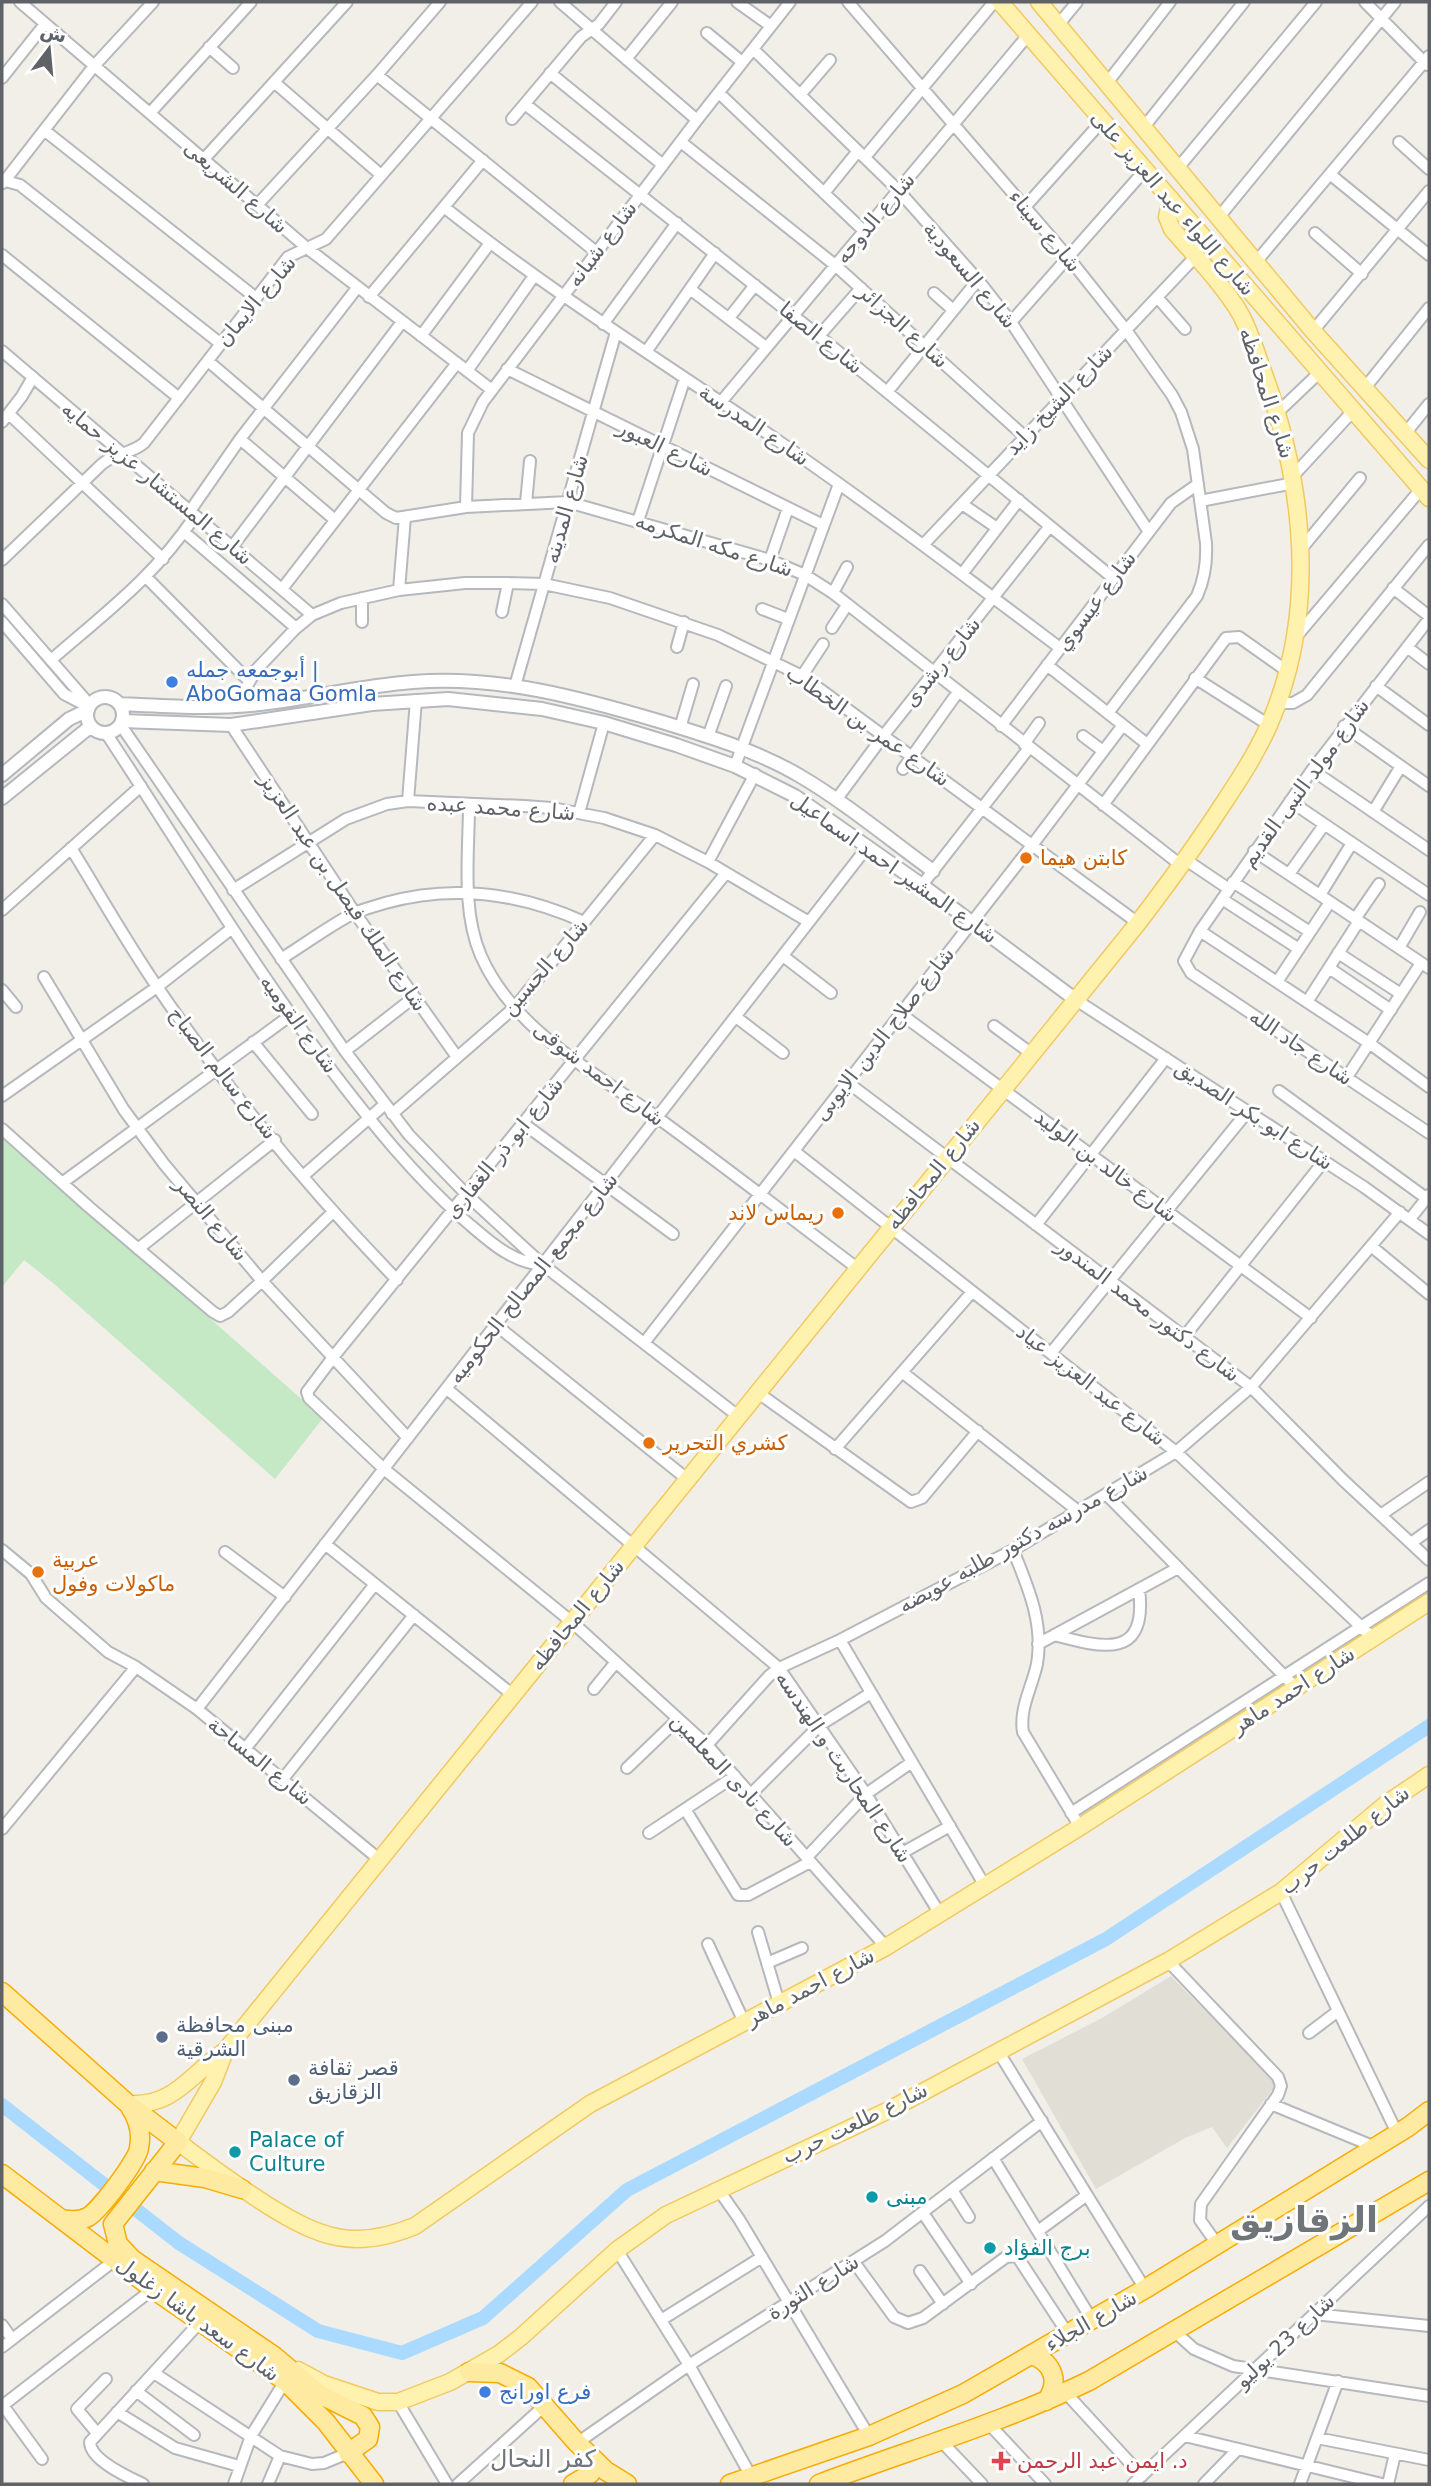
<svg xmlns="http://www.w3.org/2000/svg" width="1431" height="2486" viewBox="0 0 1431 2486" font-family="'DejaVu Sans',Vazirmatn,sans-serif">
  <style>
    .education { fill: #e1ded6 }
    .green { fill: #c5e8c5 }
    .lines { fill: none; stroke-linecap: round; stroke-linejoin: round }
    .canal { stroke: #aadaff; stroke-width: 14 }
    .minor-casing { stroke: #b5b8bc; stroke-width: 14 }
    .tertiary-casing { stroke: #b5b8bc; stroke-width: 16 }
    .primary-casing { stroke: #f2c960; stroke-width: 19 }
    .trunk-casing { stroke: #f9ab00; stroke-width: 21 }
    .minor { stroke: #fff; stroke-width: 10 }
    .tertiary { stroke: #fff; stroke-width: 12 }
    .primary { stroke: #fff2af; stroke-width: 16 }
    .trunk { stroke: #feeaa1; stroke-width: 18 }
    .shop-dot { fill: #3f7fe0; stroke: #fff; stroke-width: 2.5 }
    .food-dot { fill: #e8710a; stroke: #fff; stroke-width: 2.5 }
    .service-dot { fill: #5c6f8a; stroke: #fff; stroke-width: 2.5 }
    .culture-dot { fill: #0f9aa8; stroke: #fff; stroke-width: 2.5 }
    .health-dot { fill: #e0444e; stroke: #fff; stroke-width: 2.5 }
    .labels { text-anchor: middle; stroke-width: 6; stroke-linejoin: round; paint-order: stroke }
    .street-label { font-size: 21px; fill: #5f6368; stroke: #fff }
    .shop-label { font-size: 21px; fill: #366cbe; stroke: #fff; text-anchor: start }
    .food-label { font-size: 21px; fill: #c56008; stroke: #fff; text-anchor: start }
    .service-label { font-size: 21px; fill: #4e5e75; stroke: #fff; text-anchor: start }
    .culture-label { font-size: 21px; fill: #0d838f; stroke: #fff; text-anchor: start }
    .health-label { font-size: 21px; fill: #be3a42; stroke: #fff; text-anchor: start }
    .quarter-label { font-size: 24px; fill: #70757a; stroke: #fff }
    .town-label { font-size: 35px; font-weight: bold; fill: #70757a; stroke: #fff }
  </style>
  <rect width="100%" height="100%" fill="#f1efe8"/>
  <path class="education" d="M 1171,1976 L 1277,2084 L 1227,2148 L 1212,2127 L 1185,2138 L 1096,2189 L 1022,2059 L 1102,2018 Z"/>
  <path class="green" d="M 2,1135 L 323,1418 L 275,1479 L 53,1283 L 24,1260 L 2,1287 Z"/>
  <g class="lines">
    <path class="canal" d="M 2,2105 L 179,2243 L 318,2331 L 402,2353 L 483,2318 L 627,2190 L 1106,1939 L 1429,1726"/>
    <g class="minor-casing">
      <path id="minor" d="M 20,2 L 307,248 L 492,390
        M 560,2 L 697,120
        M 737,2 L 771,26
        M 848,2 L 1068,257 L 1126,330 L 1172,395 L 1181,412 L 1193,449 L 1206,543 C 1207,562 1205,578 1197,596 L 1108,713
        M 1365,2 L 1427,65
        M 1058,25 L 1077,2
        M 707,33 L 742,62
        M 209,47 L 233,68
        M 753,49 L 898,190 L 978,280 L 1011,322 L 1149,532
        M 626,59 L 672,2
        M 550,73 L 663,165
        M 377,75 L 596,252
        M 2,78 L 45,24
        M 274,82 L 381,175
        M 1107,83 L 1170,2
        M 719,93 L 864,231
        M 800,95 L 830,60
        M 525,104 L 819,336 L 1113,578
        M 150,113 L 251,2
        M 512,119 L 581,37 L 599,24 L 616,2
        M 1144,127 L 1244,2
        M 44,130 L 256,298
        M 681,142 L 835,265 L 1024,436
        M 1399,142 L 1429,169
        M 865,157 L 994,2
        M 204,159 L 347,2
        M 1178,168 L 1316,2
        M 1331,175 L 1429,255
        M 2,180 L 20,185 L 221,344
        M 3,183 L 94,66 L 153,2
        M 824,193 L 858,151
        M 257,205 L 377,75 L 440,2
        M 444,207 C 549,291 663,362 774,438 C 871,505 966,577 1060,648
        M 1025,207 L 1103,120
        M 1219,217 L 1395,2
        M 1315,233 L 1362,274
        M 2,255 L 179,398
        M 1256,262 L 1429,56
        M 690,289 L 766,347
        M 934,293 L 953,310
        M 369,297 L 483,160
        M 1157,297 L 1185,329
        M 729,318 L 755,285
        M 1011,322 L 1145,170
        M 603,324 L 677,223
        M 1313,331 L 1429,191
        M 421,336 L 490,243
        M 819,336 L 861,288
        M 2,351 L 312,615
        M 646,352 L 715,253
        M 208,361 L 386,513 L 396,518 L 466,507 L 568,502 L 770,560 L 805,575 L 833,593 L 1182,866
        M 507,369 L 823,525
        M 467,371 L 534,276
        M 1364,389 L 1429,308
        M 887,392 L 978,280
        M 721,402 L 1029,34
        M 1278,412 L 1319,373
        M 9,414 L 163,559
        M 2,422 L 22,396 L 33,377
        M 1404,435 L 1429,404
        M 240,439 L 335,520
        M 1293,476 L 1353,411
        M 1200,501 L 1294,483
        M 526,503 L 530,461
        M 962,504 L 997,528
        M 466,507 L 468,433 L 483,402 L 697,120 L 790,2
        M 190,511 L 240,439 L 357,288
        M 638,521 L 685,378
        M 184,532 L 296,628
        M 923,545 L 1195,257
        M 232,547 L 402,322
        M 1302,548 L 1360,478
        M 2,560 L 102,464 C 115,453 131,454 144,443 L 288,257 L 326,239 L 532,2
        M 770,560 L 788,508
        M 962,574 L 1019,500
        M 146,577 L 249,681
        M 1393,588 L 1429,616
        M 282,589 L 457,363
        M 399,590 L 405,517
        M 833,593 L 847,567
        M 362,598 L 362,622
        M 2,604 L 90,705
        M 762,609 L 788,619
        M 502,612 L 508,583
        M 1429,619 L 1312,770 L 1200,931 L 1184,961 L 1191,973 L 1429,1133
        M 2,622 L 64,694 L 89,707
        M 832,628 L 847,605
        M 1295,638 L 1421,489
        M 677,647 L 684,622
        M 1407,647 L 1429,664
        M 51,660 C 105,613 155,576 195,516
        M 1047,665 L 1147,744
        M 802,676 L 823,644
        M 1195,678 L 1269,725
        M 515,686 L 616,332
        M 1376,686 L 1429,725
        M 1277,703 L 1293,703 L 1307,695 L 1429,545
        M 239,706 L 243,693 L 256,670 L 296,628 L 312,615 L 341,603 L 399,590 L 465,583 L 508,583 L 544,584 L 610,598 L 718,635 L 802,676 L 1138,923
        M 120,724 L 345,1051 L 409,1135 L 467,1195 L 543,1265 L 738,1416
        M 231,725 L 355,913 L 457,1057
        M 1001,726 L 1171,503 L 1198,484
        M 1344,726 L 1429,786
        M 680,728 L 693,684
        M 106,733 C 182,848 252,966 336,1076 C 376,1128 413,1174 462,1218 C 487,1239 509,1262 543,1265
        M 1083,736 L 1103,751
        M 708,737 L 726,686
        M 1024,744 L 1039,723
        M 735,766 L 839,484
        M 903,769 L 958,692
        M 1312,770 L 1429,850
        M 836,800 L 884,735 L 1050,526
        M 408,801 L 416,700
        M 1290,801 L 1429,895
        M 469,804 C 469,853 461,910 481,956 C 514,1031 595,1072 658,1118 C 725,1167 791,1218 857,1268
        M 1103,805 L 1226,638 L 1239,637 L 1287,671
        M 1373,812 L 1401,766
        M 579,813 L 604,723
        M 71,848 C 100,895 127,943 158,988 C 228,1091 310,1190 397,1280
        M 1254,851 L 1429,968
        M 1186,860 L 1229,889
        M 708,862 L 755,774
        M 726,873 L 334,1356 L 307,1392 L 309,1398 L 384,1469 L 572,1622 L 707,1745 L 886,1947
        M 1289,874 L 1324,825
        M 1233,882 L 1310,932
        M 922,885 L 1029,748
        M 233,890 L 346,819 L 387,804 L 408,801 L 524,806 L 552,808 L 604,818 L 655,835 L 708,862 L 809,922
        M 1320,895 L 1352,843
        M 1222,899 L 1299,949
        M 2,910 L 141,786
        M 1355,919 L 1379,884
        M 1200,931 L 1369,1043 L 1429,1087
        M 1399,948 L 1420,912
        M 1338,953 L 1401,994
        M 783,956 L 831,993
        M 281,959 C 305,944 329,926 354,913 C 364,909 375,906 385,903 C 453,884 520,893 584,922
        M 1329,968 L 1391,1010
        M 44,977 L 124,1110 L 164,1164 L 262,1281 L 408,1438
        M 1277,982 L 1330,902
        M 2,990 L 16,1007
        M 1076,1000 L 1364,1187 L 1429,1234
        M 1307,1002 L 1359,921
        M 901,1014 L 1311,1318
        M 736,1017 L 783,1053
        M 994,1026 L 1032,1054
        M 253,1042 L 312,1114
        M 345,1051 L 413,998
        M 1347,1077 L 1421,963
        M 847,1082 L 1251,1387 L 1343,1480 L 1429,1560
        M 1279,1091 L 1426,1198
        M 2,1096 L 157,987 L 231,929
        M 392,1114 L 515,1007 L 655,835
        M 524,1124 L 673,1234
        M 2,1129 L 89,1207 L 213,1312 L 220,1316 L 228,1312 L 262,1281 L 332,1213
        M 794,1151 L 1176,1452 L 1373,1638
        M 303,1176 L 384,1105
        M 62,1183 L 291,1015
        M 1410,1219 L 1429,1195
        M 1036,1225 L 1166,1058
        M 1371,1246 L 1429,1294
        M 138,1249 L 275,1140
        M 496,1325 L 687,1479
        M 1184,1337 L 1324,1161
        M 644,1343 L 1033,844 L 1123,725
        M 1051,1353 L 1248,1111
        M 902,1372 L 1078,1511
        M 447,1389 L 779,1668 L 866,1794 L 940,1914
        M 757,1392 L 911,1502 L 922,1498 L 978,1431
        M 835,1449 L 972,1292
        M 1106,1494 L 1296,1688
        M 1382,1514 L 1429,1482
        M 1411,1543 L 1429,1530
        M 325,1544 L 513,1695
        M 2,1550 L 31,1574 L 46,1598 L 108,1652 L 136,1667 L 197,1709 L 380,1860
        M 1013,1550 C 1028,1587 1044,1623 1037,1664 C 1032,1687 1019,1709 1023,1732 L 1080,1827
        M 225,1552 L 285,1597
        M 1054,1635 C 1103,1648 1148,1660 1139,1589
        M 840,1640 L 985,1886
        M 1038,1644 L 1178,1568
        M 594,1689 L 616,1662
        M 197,1709 L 868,846
        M 707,1745 L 769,1676 L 779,1668 L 840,1640 L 1013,1550 L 1176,1452 L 1251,1387 L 1400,1212
        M 245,1749 L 375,1584
        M 627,1768 L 678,1719
        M 282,1780 L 414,1615
        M 751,1794 L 820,1725 L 871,1693
        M 685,1809 L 738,1895 L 748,1895 L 810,1862
        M 1071,1813 L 1429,1583
        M 2,1829 L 136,1667
        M 649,1833 L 735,1776
        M 902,1853 L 950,1826
        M 807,1857 L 866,1794 L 912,1762
        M 1281,1892 L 1397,2133
        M 758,1932 L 779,2003
        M 708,1944 L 744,2022
        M 1168,1961 L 1278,2077 L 1281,2086 L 1278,2095 L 1201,2204 L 1200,2220 L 1217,2244
        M 767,1963 L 802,1948
        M 1309,2033 L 1338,2011
        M 998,2051 L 1145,2289
        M 1271,2104 L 1375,2147
        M 993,2158 L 1092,2320
        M 718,2189 L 739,2219 L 869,2436
        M 952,2190 L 969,2217
        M 923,2213 L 971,2284
        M 1038,2231 L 1087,2195
        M 617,2250 L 689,2365 L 752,2478
        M 854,2262 L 894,2317 L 908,2323 L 923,2318 L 1006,2257 L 1017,2256 L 1068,2334
        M 920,2271 L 943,2304
        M 1314,2314 L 1429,2326
        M 661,2320 L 762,2257
        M 2,2325 L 12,2339
        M 1175,2332 L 1194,2349 L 1233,2366 L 1429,2396
        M 2,2347 L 115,2260
        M 154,2373 L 280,2456 L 312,2464 L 324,2463 L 348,2453
        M 136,2391 L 194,2435
        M 1065,2392 L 1142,2476
        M 398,2402 L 447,2484
        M 2,2404 L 42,2459
        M 2,2406 L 153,2289
        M 117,2412 L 175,2448 L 239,2466
        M 989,2424 L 1045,2484
        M 97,2433 L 77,2409 L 106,2379
        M 1185,2436 L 1382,2484
        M 1317,2438 L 1429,2460
        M 941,2441 L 982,2484
        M 577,2443 L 689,2365 L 885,2241 L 1042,2121
        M 143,2484 C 128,2477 90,2460 90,2442 L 201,2321
        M 234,2484 L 251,2436 L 285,2381
        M 268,2484 L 280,2456
        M 458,2484 L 543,2407
        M 1133,2484 L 1429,2206
        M 1204,2484 L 1238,2449
        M 1300,2484 L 1338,2381
        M 1388,2484 L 1395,2454"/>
    </g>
    <g class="tertiary-casing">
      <path id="tertiary" d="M87 715a18 18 0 1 1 36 0a18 18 0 1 1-36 0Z
        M 119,704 C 163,706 207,709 251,705 C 305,700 358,686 413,682 C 498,675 581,698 662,722 C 708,736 758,751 800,776 C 846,803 889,839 933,871
        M 122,721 L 231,725 L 372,704 L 448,699 L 542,709 L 604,723 L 676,745 L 735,766 L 795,796 L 922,885 L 1076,1000
        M 2,775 L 69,719 L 88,710
        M 2,798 L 91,726"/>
    </g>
    <g class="primary-casing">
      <path id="primary" d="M 1000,2 L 1429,498
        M 1039,2 L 1313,331 L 1429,460
        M 225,2051 L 213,2082 L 178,2142 C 207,2164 236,2185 267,2205 C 320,2238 354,2251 415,2226 L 590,2104 L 886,1947 L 1080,1827 L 1429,1602
        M 128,2104 C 175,2107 190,2074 225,2051 L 1138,923 C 1167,885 1195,847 1221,807 C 1239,780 1256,754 1269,725 C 1318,612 1305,487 1264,374 C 1257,355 1251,334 1241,315 C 1223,284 1195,256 1172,229 L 1167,217 L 1171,199
        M 298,2370 L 324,2384 L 378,2402 L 398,2402 L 450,2382 L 499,2354 L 521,2337 L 617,2250 L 666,2215 L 891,2109 L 1168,1961 L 1281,1892 L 1386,1804 L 1429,1775"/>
    </g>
    <g class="trunk-casing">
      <path id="trunk" d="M 2,1992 L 128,2104 L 178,2142 L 113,2224 L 118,2244 L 132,2259 L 274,2356 L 319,2394 L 363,2416 L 370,2427 L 368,2439 L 348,2453
        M 154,2171 L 205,2178 L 242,2189
        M 2,2174 L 153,2289 L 285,2381 L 326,2422 L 374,2484
        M 62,2219 C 71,2221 80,2221 88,2217 C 99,2211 138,2160 139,2148 C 142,2133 138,2119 130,2107
        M 1032,2355 C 1054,2363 1060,2383 1046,2401
        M 469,2372 L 500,2373 L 528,2387 L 577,2443 L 606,2471 L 627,2484
        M 573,2484 L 590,2474 L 598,2463
        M 730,2484 L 869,2436 L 963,2394 L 1145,2289 L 1408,2127 L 1429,2111
        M 819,2484 C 909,2450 1002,2423 1089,2381 L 1429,2181"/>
    </g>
    <use href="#minor" class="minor"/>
    <use href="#tertiary" class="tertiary"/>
    <use href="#primary" class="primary"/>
    <use href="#trunk" class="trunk"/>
  </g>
  <g class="shop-dot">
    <circle cx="172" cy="682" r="7"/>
    <circle cx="485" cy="2392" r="7"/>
  </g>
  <g class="food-dot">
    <circle cx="1026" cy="858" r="7"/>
    <circle cx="838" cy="1213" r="7"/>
    <circle cx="649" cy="1443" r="7"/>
    <circle cx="38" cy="1572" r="7"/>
  </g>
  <g class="service-dot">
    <circle cx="162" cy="2037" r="7"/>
    <circle cx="294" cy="2080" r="7"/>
  </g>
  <g class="culture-dot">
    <circle cx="235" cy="2152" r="7"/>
    <circle cx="872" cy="2197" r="7"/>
    <circle cx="990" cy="2248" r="7"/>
  </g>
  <path class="health-dot" d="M997.5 2450.5h7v7h7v7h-7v7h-7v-7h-7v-7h7z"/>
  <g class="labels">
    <g class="street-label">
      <text transform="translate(236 187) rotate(41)" y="7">شارع الشريعى</text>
      <text transform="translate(1173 203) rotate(49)" y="7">شارع اللواء عبد العزيز على</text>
      <text transform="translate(875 218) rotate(-50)" y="7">شارع الدوحه</text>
      <text transform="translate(1045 231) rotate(50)" y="7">شارع سيناء</text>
      <text transform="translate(602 244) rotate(-53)" y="7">شارع شبانه</text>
      <text transform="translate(970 275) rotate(50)" y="7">شارع السعودية</text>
      <text transform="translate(256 301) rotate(-50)" y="7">شارع الايمان</text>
      <text transform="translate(903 326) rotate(42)" y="7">شارع الجزائر</text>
      <text transform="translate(821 338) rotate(39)" y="7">شارع الصفا</text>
      <text transform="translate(1267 393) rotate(72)" y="7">شارع المحافظه</text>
      <text transform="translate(1059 400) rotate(-46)" y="7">شارع الشيخ زايد</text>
      <text transform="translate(754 425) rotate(34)" y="7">شارع المدرسة</text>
      <text transform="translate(665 448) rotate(26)" y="7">شارع العبور</text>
      <text transform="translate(157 483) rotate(40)" y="7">شارع المستشار عزيز حمايه</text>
      <text transform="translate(566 509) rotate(-74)" y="7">شارع المدينه</text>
      <text transform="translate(714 545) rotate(18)" y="7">شارع مكه المكرمه</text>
      <text transform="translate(1096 601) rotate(-53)" y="7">شارع عيسوي</text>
      <text transform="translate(942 662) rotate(-51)" y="7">شارع رشدى</text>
      <text transform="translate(868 726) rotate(35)" y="7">شارع عمر بن الخطاب</text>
      <text transform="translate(1305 783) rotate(-54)" y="7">شارع مولد النبى القديم</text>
      <text transform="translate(501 808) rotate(4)" y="7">شارع محمد عبده</text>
      <text transform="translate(894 868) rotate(35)" y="7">شارع المشير احمد اسماعيل</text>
      <text transform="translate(343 892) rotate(56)" y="7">شارع الملك فيصل بن عبد العزيز</text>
      <text transform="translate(545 967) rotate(-49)" y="7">شارع الحسين</text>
      <text transform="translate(299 1024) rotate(54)" y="7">شارع القوميه</text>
      <text transform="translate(884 1034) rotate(-52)" y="7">شارع صلاح الدين الايوبى</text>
      <text transform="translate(1301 1047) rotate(34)" y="7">شارع جاد الله</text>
      <text transform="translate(223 1073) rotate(52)" y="7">شارع سالم الصباح</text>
      <text transform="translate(599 1074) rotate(37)" y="7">شارع احمد شوقى</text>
      <text transform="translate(1254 1115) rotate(33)" y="7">شارع ابو بكر الصديق</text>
      <text transform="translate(504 1148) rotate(-51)" y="7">شارع ابو ذر الغفارى</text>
      <text transform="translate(1106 1166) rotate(37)" y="7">شارع خالد بن الوليد</text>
      <text transform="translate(933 1174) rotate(-51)" y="7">شارع المحافظه</text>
      <text transform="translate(211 1219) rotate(50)" y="7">شارع النصر</text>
      <text transform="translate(533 1278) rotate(-52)" y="7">شارع مجمع المصالح الحكوميه</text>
      <text transform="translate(1148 1310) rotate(37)" y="7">شارع دكتور محمد المندور</text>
      <text transform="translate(1091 1385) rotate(38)" y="7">شارع عبد العزيز عياد</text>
      <text transform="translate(1023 1539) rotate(-29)" y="7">شارع مدرسه دكتور طلبه عويضه</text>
      <text transform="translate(577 1615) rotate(-51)" y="7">شارع المحافظه</text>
      <text transform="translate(1293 1690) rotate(-33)" y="7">شارع احمد ماهر</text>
      <text transform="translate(260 1761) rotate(39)" y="7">شارع المساحة</text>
      <text transform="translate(844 1767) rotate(56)" y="7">شارع المحاريث و الهندسه</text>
      <text transform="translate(734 1780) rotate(47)" y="7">شارع نادى المعلمين</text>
      <text transform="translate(1345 1840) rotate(-39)" y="7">شارع طلعت حرب</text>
      <text transform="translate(810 1987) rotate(-28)" y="7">شارع احمد ماهر</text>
      <text transform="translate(855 2123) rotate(-26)" y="7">شارع طلعت حرب</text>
      <text transform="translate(813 2287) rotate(-32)" y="7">شارع الثورة</text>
      <text transform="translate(198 2319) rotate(36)" y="7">شارع سعد باشا زغلول</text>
      <text transform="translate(1091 2321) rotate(-30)" y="7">شارع الجلاء</text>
      <text transform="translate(1285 2341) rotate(-43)" y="7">شارع 23 يوليو</text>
    </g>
    <g class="shop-label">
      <text x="186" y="677">أبوجمعه جمله |<tspan x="186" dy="24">AboGomaa Gomla</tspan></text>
      <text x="499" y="2399">فرع اورانج</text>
    </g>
    <g class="food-label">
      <text x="1040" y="865">كابتن هيما</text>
      <text x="824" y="1220" text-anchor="end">ريماس لاند</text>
      <text x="663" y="1450">كشري التحرير</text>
      <text x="52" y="1567">عربية<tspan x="52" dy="24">ماكولات وفول</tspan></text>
    </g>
    <g class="service-label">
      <text x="176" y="2032">مبنى محافظة<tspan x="176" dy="24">الشرقية</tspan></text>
      <text x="308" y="2075">قصر ثقافة<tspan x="308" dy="24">الزقازيق</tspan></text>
    </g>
    <g class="culture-label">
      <text x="249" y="2147">Palace of<tspan x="249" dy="24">Culture</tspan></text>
      <text x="886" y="2204">مبنى</text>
      <text x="1004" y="2255">برج الفؤاد</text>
    </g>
    <g class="health-label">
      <text x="1017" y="2468">د. ايمن عبد الرحمن</text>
    </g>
    <g class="quarter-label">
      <text x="543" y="2467">كفر النحال</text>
    </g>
    <g class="town-label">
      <text x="1304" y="2232">الزقازيق</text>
    </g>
  </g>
  <rect width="1431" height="2486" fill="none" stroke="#5f6368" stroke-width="7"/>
  <g transform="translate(49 49) rotate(16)" stroke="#ffffff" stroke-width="5" paint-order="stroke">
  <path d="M0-5L12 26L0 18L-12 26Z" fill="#5f6368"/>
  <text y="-10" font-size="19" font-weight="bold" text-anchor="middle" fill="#5f6368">ش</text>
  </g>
</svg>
